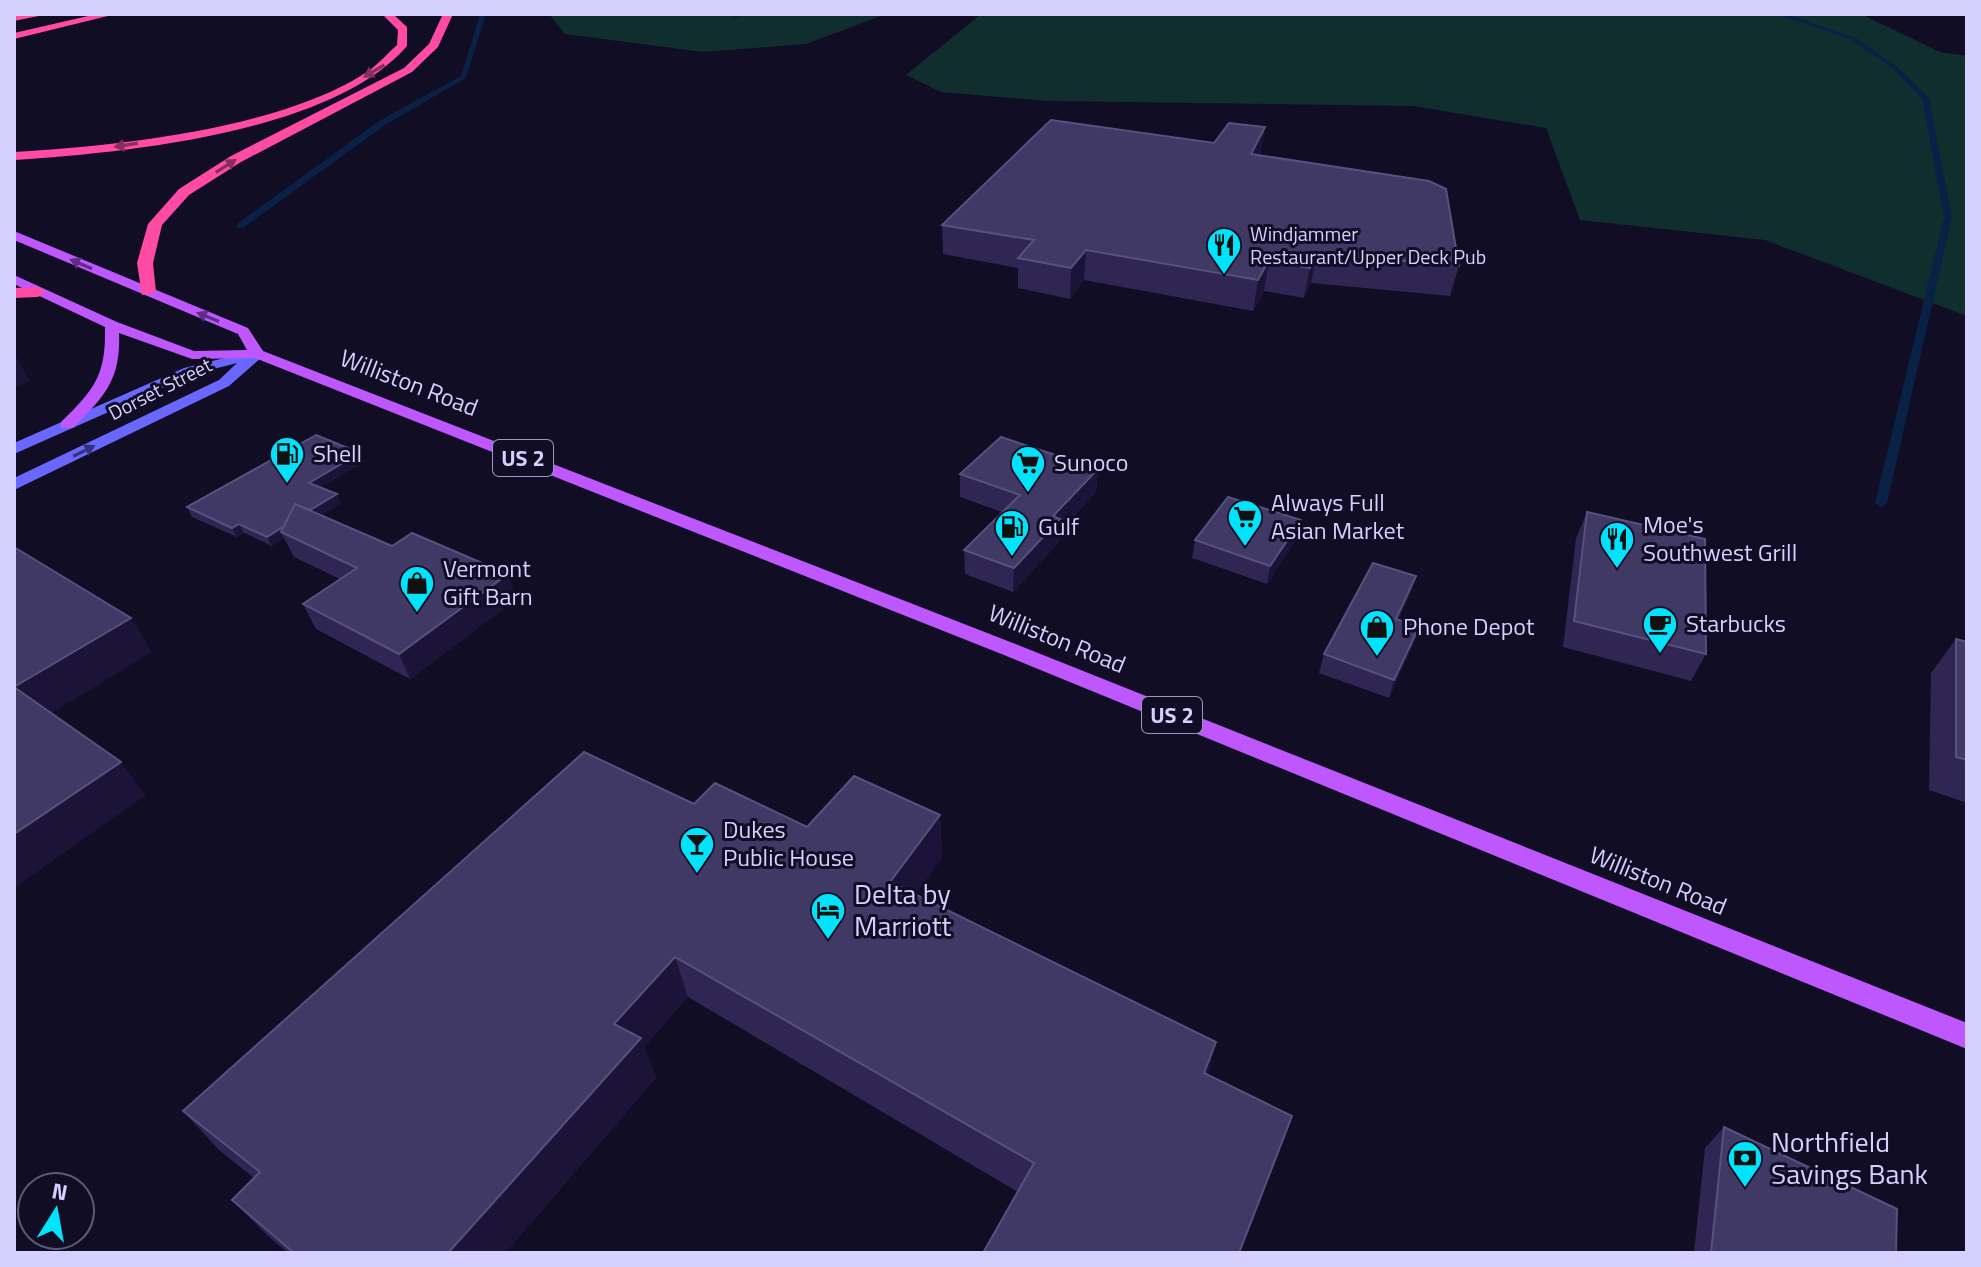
<svg xmlns="http://www.w3.org/2000/svg" width="1981" height="1267" viewBox="0 0 1981 1267" font-family="'Titillium Web',sans-serif">
  <style>
    .green { fill: #102e2d }
    .lines { fill: none; stroke-linecap: round; stroke-linejoin: round }
    .stream { fill: #0a2146; fill-rule: evenodd }
    .secondary { fill: #6a67ff; fill-rule: evenodd }
    .primary { fill: #bf57ff; fill-rule: evenodd }
    .motorway { fill: #ff4ba3; fill-rule: evenodd }
    .wall { fill: #2f2653 }
    .shaded-wall { fill: #1b1438 }
    .building { fill: #403865; stroke: #58507e; stroke-width: 2 }
    .oneway { fill: #882c64 }
    .oneway2 { fill: #5f2e87 }
    .oneway3 { fill: #35317c }
    .labels { text-anchor: middle; stroke-width: 6; stroke-linejoin: round; paint-order: stroke }
    .far-poi-label { font-size: 20px; fill: #d5d0ff; stroke: #110d24; text-anchor: start }
    .far-street-label { font-size: 20px; fill: #d5d0ff; stroke: #110d24 }
    .shield { fill: #110d24; stroke: #9a96bd; stroke-width: 2 }
    .shield-label { font-size: 22px; font-weight: bold; fill: #d5d0ff }
    .street-label { font-size: 24px; fill: #d5d0ff; stroke: #110d24 }
    .poi-label { font-size: 24px; fill: #d5d0ff; stroke: #110d24; text-anchor: start }
    .near-poi-label { font-size: 28px; fill: #d5d0ff; stroke: #110d24; text-anchor: start }
  </style>
  <rect width="100%" height="100%" fill="#110d24"/>
  <path class="green" d="M 549,14 L 886,14 L 806,44 L 703,52 L 565,34 Z
    M 981,14 L 1861,14 L 1940,52 L 1967,56 L 1967,316 L 1765,240 L 1580,220 L 1546,128 L 1414,106 L 1048,101 L 941,92 L 906,75 Z"/>
  <g class="lines">
    <path class="stream" d="M 480,14 L 486,14 L 466,78 L 385,125 L 243,228 L 237,228 L 237,224 L 379,121 L 461,76 Z
      M 739,14 L 747,14 L 734,19 L 734,17 Z
      M 1777,14 L 1786,14 L 1856,38 L 1901,70 L 1929,98 L 1952,217 L 1887,503 L 1881,507 L 1875,503 L 1944,217 L 1922,99 L 1897,72 L 1852,40 Z"/>
    <path class="secondary" d="M 257,350 L 264,354 L 262,357 L 229,386 L 14,490 L 14,478 L 219,380 L 237,363 L 194,374 L 14,454 L 14,443 L 184,368 Z"/>
    <path class="primary" d="M 14,231 L 248,328 L 263,351 L 1018,645 L 1967,1023 L 1967,1049 L 1004,655 L 255,358 L 192,359 L 119,333 C 121,380 104,397 73,428 L 61,428 L 61,422 C 95,389 106,375 105,327 L 14,284 L 14,275 L 117,322 L 194,351 L 247,350 L 238,334 L 14,240 Z"/>
    <path class="motorway" d="M 40,14 L 39,16 L 14,21 L 14,15 Z
      M 97,14 L 116,14 L 14,39 L 14,33 Z
      M 382,14 L 393,14 L 407,27 L 407,46 C 332,133 124,153 14,160 L 14,152 C 117,146 283,129 370,70 C 379,63 388,53 397,45 L 398,30 Z
      M 443,14 L 453,14 L 438,47 L 412,72 L 241,162 L 189,195 L 162,225 L 153,263 L 156,292 L 142,295 L 137,263 L 148,224 L 179,189 L 231,156 L 404,68 L 429,44 Z
      M 14,288 L 38,287 L 46,292 L 38,297 L 14,298 Z"/>
  </g>
  <path class="wall" d="M 1265,127 L 1260,156 L 1459,266 L 1450,296 L 1311,283 L 1304,298 L 1264,291 L 1253,311 L 1084,280 L 1070,299 L 1018,288 L 1018,268 L 943,254 L 942,225 Z
    M 360,453 L 364,462 L 321,487 L 341,503 L 322,515 L 392,546 L 508,574 L 516,599 L 410,679 L 316,629 L 303,604 L 340,579 L 294,557 L 284,538 L 272,546 L 244,533 L 237,537 L 192,517 L 187,507 Z
    M 1098,469 L 1096,492 L 1060,531 L 1059,542 L 1013,592 L 965,574 L 964,550 L 1002,512 L 960,497 L 960,474 Z
    M 1587,512 L 1706,654 L 1691,681 L 1563,647 L 1576,538 Z
    M 1301,520 L 1297,538 L 1267,584 L 1192,558 L 1195,540 Z
    M 1410,595 L 1398,620 L 1419,627 L 1413,645 L 1389,698 L 1319,673 L 1324,654 Z
    M 1956,639 L 1967,642 L 1967,803 L 1929,790 L 1931,673 Z
    M 694,804 L 807,827 L 940,815 L 942,858 L 915,894 L 1208,1074 L 1279,1154 L 1018,1192 L 688,997 L 644,1047 L 656,1078 L 505,1253 L 288,1253 L 268,1236 L 232,1200 L 254,1178 L 219,1150 L 183,1111 Z
    M 1724,1127 L 1896,1253 L 1694,1253 L 1705,1148 Z"/>
  <path class="shaded-wall" d="M 1265,127 L 1261,154 L 1247,182 L 1251,154 Z
    M 1086,250 L 1084,280 L 1070,299 L 1071,268 Z
    M 1317,253 L 1311,283 L 1304,298 L 1310,268 Z
    M 1269,260 L 1264,291 L 1253,311 L 1258,280 Z
    M 16,357 L 30,381 L 14,388 L 14,358 Z
    M 360,453 L 364,462 L 313,492 L 309,483 Z
    M 1098,469 L 1096,492 L 1060,531 L 1059,542 L 1013,592 L 1014,568 L 1053,516 Z
    M 337,494 L 341,503 L 289,536 L 281,532 L 284,538 L 272,546 L 267,537 Z
    M 1301,520 L 1297,538 L 1267,584 L 1270,566 Z
    M 239,524 L 244,533 L 237,537 L 232,528 Z
    M 508,574 L 516,599 L 410,679 L 399,654 Z
    M 1416,576 L 1410,595 L 1390,638 L 1396,619 Z
    M 131,618 L 152,652 L 40,720 L 14,687 Z
    M 1419,627 L 1413,645 L 1389,698 L 1394,680 Z
    M 121,762 L 146,795 L 14,888 L 14,834 Z
    M 940,815 L 942,858 L 894,924 L 890,882 Z
    M 675,957 L 688,997 L 644,1047 L 656,1078 L 505,1253 L 448,1253 L 614,1024 Z
    M 1216,1042 L 1207,1081 L 1204,1073 Z
    M 1292,1116 L 1240,1253 L 1239,1253 Z"/>
  <path class="building" d="M 1051,120 L 1214,143 L 1229,123 L 1265,127 L 1251,154 L 1429,181 L 1446,189 L 1459,266 L 1317,253 L 1310,268 L 1269,260 L 1258,280 L 1086,250 L 1071,268 L 1018,258 L 1034,240 L 942,225 Z
    M 316,435 L 360,453 L 309,483 L 337,494 L 310,510 L 295,504 L 284,526 L 267,537 L 239,524 L 232,528 L 187,507 Z
    M 1001,437 L 1098,469 L 1053,516 L 1060,519 L 1014,568 L 964,550 L 1020,495 L 960,474 Z
    M 1228,497 L 1301,520 L 1270,566 L 1195,540 Z
    M 295,504 L 392,546 L 412,533 L 508,574 L 399,654 L 303,604 L 357,568 L 281,532 Z
    M 1587,512 L 1705,539 L 1706,654 L 1574,621 Z
    M 14,547 L 131,618 L 14,687 L 121,762 L 14,834 Z
    M 1373,563 L 1416,576 L 1396,619 L 1419,627 L 1394,680 L 1324,654 Z
    M 1956,639 L 1967,642 L 1967,760 L 1956,757 Z
    M 584,752 L 694,804 L 715,783 L 807,827 L 854,776 L 940,815 L 890,882 L 1216,1042 L 1204,1073 L 1292,1116 L 1239,1253 L 983,1253 L 1034,1163 L 675,957 L 614,1024 L 641,1038 L 448,1253 L 294,1253 L 232,1200 L 260,1172 L 183,1111 Z
    M 1724,1127 L 1897,1209 L 1896,1253 L 1711,1253 Z"/>
  <defs><path id="oneway-solid" d="M-6-.8H1V-3.2L6.5 0L1 3.2V.8H-6Z" transform="scale(2)"/></defs>
  <g class="oneway">
    <use href="#oneway-solid" transform="translate(374 71) rotate(149)"/>
    <use href="#oneway-solid" transform="translate(126 145) rotate(171)"/>
    <use href="#oneway-solid" transform="translate(226 166) rotate(-32)"/>
  </g>
  <g class="oneway2">
    <use href="#oneway-solid" transform="translate(81 264) rotate(-157)"/>
    <use href="#oneway-solid" transform="translate(208 317) rotate(-158)"/>
  </g>
  <use class="oneway3" href="#oneway-solid" transform="translate(84 451) rotate(-26)"/>
  <defs>
    <g id="restaurant-pin" transform="scale(1.8)"><path d="M0 17L-7.5 6A9.5 9.5 0 1 1 7.5 6Z" fill="#00e4fb" stroke="#110d24"/><path d="M-5-6h1v4h1v-4h1v4h1v-4h1v5L-1.5 .5V6h-2V.5L-5-1ZM5-6V6H3V1.5H1.5Q1.5-4 5-6Z" fill="#111"/></g>
    <g id="fuel-pin" transform="scale(1.8)"><path d="M0 17L-7.5 6A9.5 9.5 0 1 1 7.5 6Z" fill="#00e4fb" stroke="#110d24"/><path d="M-5.5-6h7V0h2V4h1.3V-2.5L3-4.5l.8-.8L6-3V5H2.5V1h-1V6h-7ZM-4.2-4.7v3.2H.2V-4.7Z" fill="#111"/></g>
    <g id="supermarket-pin" transform="scale(1.8)"><path d="M0 17L-7.5 6A9.5 9.5 0 1 1 7.5 6Z" fill="#00e4fb" stroke="#110d24"/><path d="M-6-5.5h2.5l.6 2H6L4.5 2H-2.5L-4.4-4H-6ZM-1.5 3.2a1.3 1.3 0 1 0 .1 0ZM3 3.2a1.3 1.3 0 1 0 .1 0Z" fill="#111"/></g>
    <g id="shop-pin" transform="scale(1.8)"><path d="M0 17L-7.5 6A9.5 9.5 0 1 1 7.5 6Z" fill="#00e4fb" stroke="#110d24"/><path d="M-5-2.5h2.3a2.7 3.5 0 0 1 5.4 0H5L5.5 6h-11ZM-1.5-2.5h3a1.5 2.3 0 0 0-3 0Z" fill="#111"/></g>
    <g id="cafe-pin" transform="scale(1.8)"><path d="M0 17L-7.5 6A9.5 9.5 0 1 1 7.5 6Z" fill="#00e4fb" stroke="#110d24"/><path d="M-5.5-4.5H6V0H3Q3 3.5 0 3.5H-2.5Q-5.5 3.5-5.5 0ZM3-3.2v2h1.7v-2ZM-6 4.5H4V6H-6Z" fill="#111"/></g>
    <g id="bar-pin" transform="scale(1.8)"><path d="M0 17L-7.5 6A9.5 9.5 0 1 1 7.5 6Z" fill="#00e4fb" stroke="#110d24"/><path d="M-6-5H6L.8 .8V4.5H3.5V6h-7V4.5H-.8V.8Z" fill="#111"/></g>
    <g id="hotel-pin" transform="scale(1.8)"><path d="M0 17L-7.5 6A9.5 9.5 0 1 1 7.5 6Z" fill="#00e4fb" stroke="#110d24"/><path d="M-6-4.5h1.5V1H6V5H4.5V3h-9V5H-6ZM-4 0a1.8 1.8 0 1 1 3.6 0ZM.5 0V-2.5h3Q6-2.5 6 0Z" fill="#111"/></g>
    <g id="bank-pin" transform="scale(1.8)"><path d="M0 17L-7.5 6A9.5 9.5 0 1 1 7.5 6Z" fill="#00e4fb" stroke="#110d24"/><path d="M-6-4H6V4H-6ZM0-2.3a2.3 2.3 0 1 0 0 4.6a2.3 2.3 0 1 0 0-4.6Z" fill="#111"/></g>
  </defs>
  <g fill-rule="evenodd">
    <use href="#restaurant-pin" x="1224" y="245"/>
    <use href="#fuel-pin" x="287" y="454"/>
    <use href="#supermarket-pin" x="1028" y="463"/>
    <use href="#supermarket-pin" x="1245" y="517"/>
    <use href="#fuel-pin" x="1012" y="527"/>
    <use href="#restaurant-pin" x="1617" y="539"/>
    <use href="#shop-pin" x="417" y="583"/>
    <use href="#cafe-pin" x="1660" y="624"/>
    <use href="#shop-pin" x="1377" y="627"/>
    <use href="#bar-pin" x="697" y="844"/>
    <use href="#hotel-pin" x="828" y="910"/>
    <use href="#bank-pin" x="1745" y="1158"/>
  </g>
  <g class="labels">
    <g class="far-poi-label">
      <text x="1250" y="241">Windjammer<tspan x="1250" dy="23">Restaurant/Upper Deck Pub</tspan></text>
    </g>
    <g class="far-street-label">
      <text transform="translate(160 389) rotate(-27)" y="7">Dorset Street</text>
    </g>
    <g class="shield">
      <rect x="493" y="440" width="60" height="36" rx="6"/>
      <rect x="1142" y="697" width="60" height="36" rx="6"/>
    </g>
    <g class="shield-label">
      <text x="523" y="466">US 2</text>
      <text x="1172" y="723">US 2</text>
    </g>
    <g class="street-label">
      <text transform="translate(409 383) rotate(21)" y="8">Williston Road</text>
      <text transform="translate(1057 639) rotate(22)" y="8">Williston Road</text>
      <text transform="translate(1658 881) rotate(22)" y="8">Williston Road</text>
    </g>
    <g class="poi-label">
      <text x="313" y="462">Shell</text>
      <text x="1054" y="471">Sunoco</text>
      <text x="1271" y="511">Always Full<tspan x="1271" dy="28">Asian Market</tspan></text>
      <text x="1643" y="533">Moe's<tspan x="1643" dy="28">Southwest Grill</tspan></text>
      <text x="1038" y="535">Gulf</text>
      <text x="443" y="577">Vermont<tspan x="443" dy="28">Gift Barn</tspan></text>
      <text x="1686" y="632">Starbucks</text>
      <text x="1403" y="635">Phone Depot</text>
      <text x="723" y="838">Dukes<tspan x="723" dy="28">Public House</tspan></text>
    </g>
    <g class="near-poi-label">
      <text x="854" y="904">Delta by<tspan x="854" dy="32">Marriott</tspan></text>
      <text x="1771" y="1152">Northfield<tspan x="1771" dy="32">Savings Bank</tspan></text>
    </g>
  </g>
  <rect width="1981" height="1267" fill="none" stroke="#d5d0ff" stroke-width="32"/>
  <g transform="translate(56 1211) rotate(11)"><circle r="38" fill="#110d24" stroke="#5f5b7c" stroke-width="2"/>
  <path d="M0-6L14 30L0 20L-14 30Z" fill="#00e4fb"/>
  <text y="-12" font-size="22" font-weight="bold" text-anchor="middle" fill="#d5d0ff">N</text>
  </g>
</svg>
